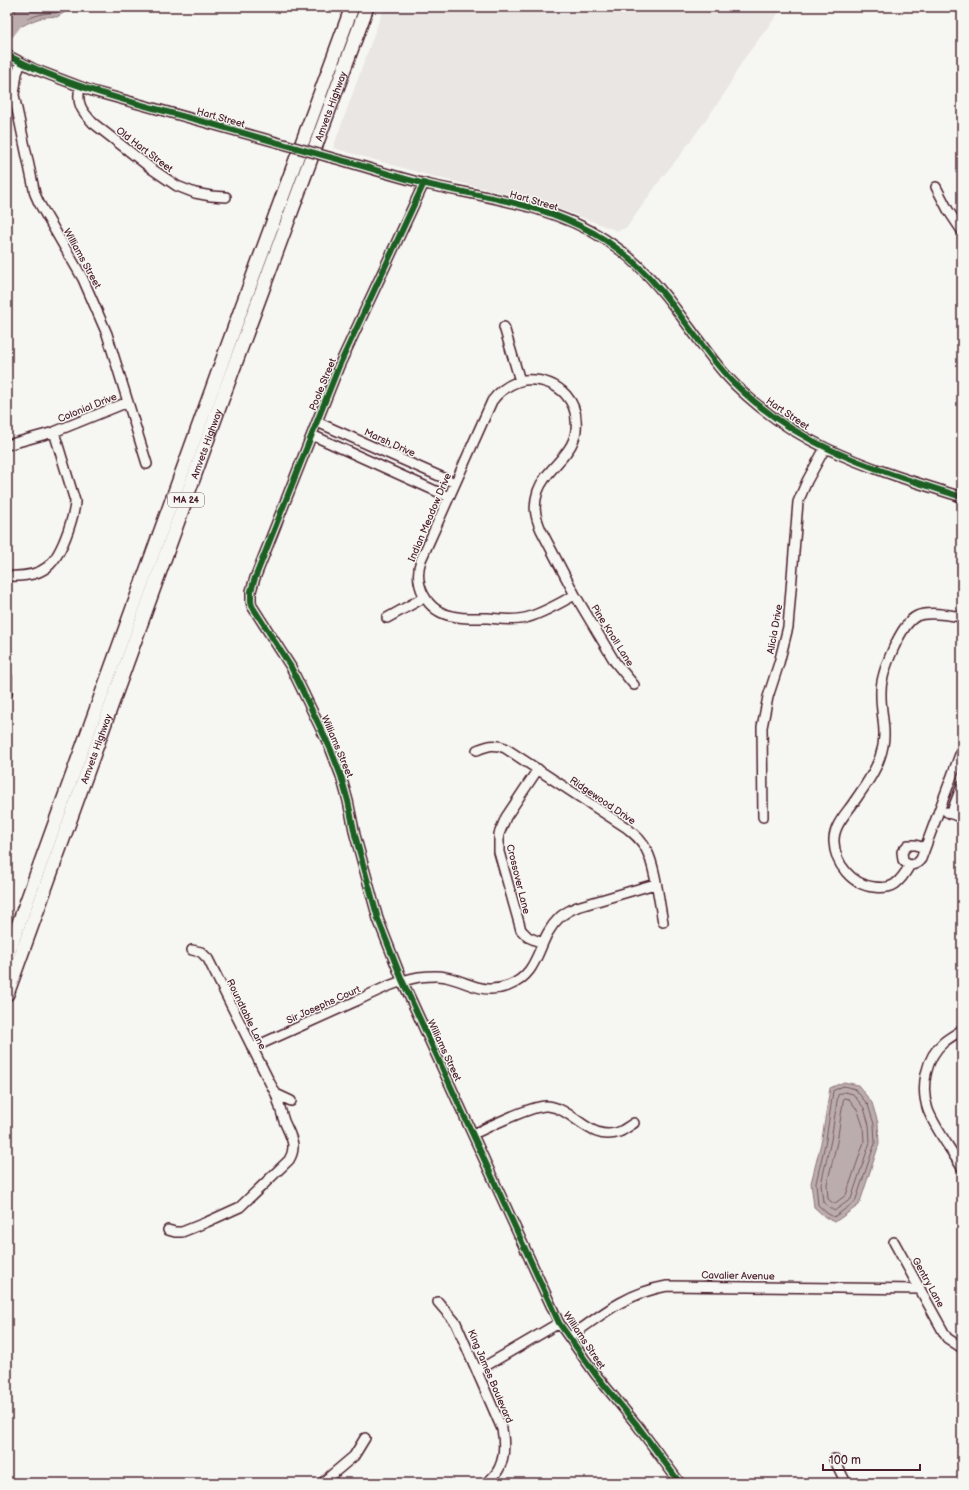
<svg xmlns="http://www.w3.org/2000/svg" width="969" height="1490" viewBox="0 0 969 1490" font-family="'Balsamiq Sans',sans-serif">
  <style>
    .built { fill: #e9e6e3 }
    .water { fill: #bbadae; stroke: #8e747a }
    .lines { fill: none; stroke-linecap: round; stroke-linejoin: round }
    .shore { stroke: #77585f; stroke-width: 1 }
    .river { stroke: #bbadae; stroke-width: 12 }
    .minor-casing { stroke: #4a1f2b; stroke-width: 12 }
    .highway-casing { stroke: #4a1f2b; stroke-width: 16 }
    .minor { stroke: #f6f6f2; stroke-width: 9 }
    .highway { stroke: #f6f6f2; stroke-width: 13 }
    .minor-bridge-casing { stroke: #4a1f2b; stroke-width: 12; stroke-linecap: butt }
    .minor-bridge { stroke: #f6f6f2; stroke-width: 9 }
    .cycleway-casing { stroke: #f6f6f2; stroke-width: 8 }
    .cycleway { stroke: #1b5e20; stroke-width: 6 }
    .labels { text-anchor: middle; stroke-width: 3; stroke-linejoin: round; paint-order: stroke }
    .shield { fill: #f6f6f2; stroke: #7e6067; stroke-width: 1 }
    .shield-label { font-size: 9px; font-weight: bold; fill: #4a1f2b }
    .street-label { font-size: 10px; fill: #4a1f2b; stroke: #f6f6f2 }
  </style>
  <rect width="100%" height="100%" fill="#f6f6f2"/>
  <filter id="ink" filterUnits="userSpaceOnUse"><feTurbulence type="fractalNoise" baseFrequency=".025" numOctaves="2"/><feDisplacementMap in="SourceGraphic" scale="8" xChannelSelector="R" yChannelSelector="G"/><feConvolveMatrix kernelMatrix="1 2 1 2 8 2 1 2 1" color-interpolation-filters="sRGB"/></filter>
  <g filter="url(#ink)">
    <path class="built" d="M 384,7 L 783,7 L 743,60 L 724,94 L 715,107 L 681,154 L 663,176 L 627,227 L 618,231 L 539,201 L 435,177 L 333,148 Z"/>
    <path class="water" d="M 10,7 L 68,7 L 65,12 L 57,17 C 44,15 34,20 22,26 L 13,17 Z
      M 844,1082 L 858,1085 L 872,1103 L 878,1123 L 879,1144 L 859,1205 L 835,1222 L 825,1217 L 814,1207 L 811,1183 L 822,1139 L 830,1088 Z"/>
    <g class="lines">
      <path class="shore" d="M 14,7 L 17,15 L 24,20 C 35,16 44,12 56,13 L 63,7
        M 19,7 L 21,12 L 25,14 L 36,10 L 56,7
        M 844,1086 L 855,1089 L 868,1105 L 874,1124 L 875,1143 L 855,1202 L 834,1217 L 828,1214 L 818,1205 L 816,1183 L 826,1140 L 833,1091 Z
        M 845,1092 L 853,1094 L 864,1108 L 869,1125 L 870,1142 L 851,1199 L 834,1211 L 823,1202 L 821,1184 L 831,1140 L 838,1095 Z
        M 844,1098 L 849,1099 L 858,1111 L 863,1126 L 864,1142 L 846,1195 L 834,1204 L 828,1199 L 827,1184 L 837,1142 Z"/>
      <path class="river" d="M 7,32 L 9,32 L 22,15 L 34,7"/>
      <g class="minor-casing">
        <path id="minor" d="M 7,55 L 34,69 L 92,91 L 287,145
          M 21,63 L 17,73 L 14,95 L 35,194 L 39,203 L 83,279 L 107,334 L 147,464
          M 80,87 C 76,104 82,111 93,123 L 152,169 L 177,186 L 195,193 L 211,196 L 226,197
          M 329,157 C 363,166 396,177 430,185 C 489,198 554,206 606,240 C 639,261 664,292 686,323 C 699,340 710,357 724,373 C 789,446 873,469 962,497
          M 424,183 L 339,366 L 255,578 L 251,591 L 251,601 L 252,606 L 291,667 L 331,750 L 341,776 L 348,801 L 355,835 L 378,919 L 402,980 L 559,1323 L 596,1375 L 637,1425 L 680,1483
          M 936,187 L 948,210 L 962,231
          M 504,327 L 520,381
          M 524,380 C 540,379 555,383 566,395 C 572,402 576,411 576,420 C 580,453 547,465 538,491 C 533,506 535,516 541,530 L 575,595 C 559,603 542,614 525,618 C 513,621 500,619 488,618 C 476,618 463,619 452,616 C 426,611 413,584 421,560 L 492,401 C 500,390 511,383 524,380 Z
          M 317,422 L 455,483
          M 312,435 L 449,497
          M 7,445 L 54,432 L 128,402
          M 7,576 C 45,578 56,565 68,531 C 71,522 75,511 75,501 L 54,432
          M 575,595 L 615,662 L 634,685
          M 387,618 L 425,597
          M 7,677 L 7,694
          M 477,750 C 487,746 494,743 505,748 L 627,828 C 635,835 643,841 647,851 C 656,869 659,903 663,922
          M 538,769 L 506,817 L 499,834 L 499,852 L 521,930 L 528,937 L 542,943
          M 947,812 L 962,818
          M 951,814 L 962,785
          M 763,817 L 762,727 L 768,697 L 779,663 L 788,627 L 798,502 L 807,481 L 825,448
          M 925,848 L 915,845 L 908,845 L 902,852 L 903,860 C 908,867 916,866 921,859 L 962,749
          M 910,865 C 906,872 902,879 895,884 C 889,888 881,888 874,887 C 852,885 835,864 834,842 C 833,825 848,812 856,799 C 865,786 875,772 880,757 C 889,732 880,716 881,691 C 881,674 900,624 917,616 C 928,611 950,615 962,617
          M 192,950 L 201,952 L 208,959 L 270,1083 L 276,1094 L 291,1101
          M 962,1030 C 956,1034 950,1037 944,1042 C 926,1057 920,1087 928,1110 C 936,1130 951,1149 962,1168
          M 252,1048 C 286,1033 320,1017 354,1002 C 375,992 396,981 419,977 C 428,976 438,975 446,977 C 469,982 482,995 508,986 C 542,973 536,940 559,918 C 564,913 570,910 577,907 L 655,884
          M 473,1134 C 489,1127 532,1105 547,1106 C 574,1108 590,1143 619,1132 C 624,1130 629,1126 634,1123
          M 168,1230 L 175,1232 L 182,1232 L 207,1222 L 240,1207 L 289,1160 C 298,1146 290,1135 284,1121 C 281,1112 279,1103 276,1094
          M 894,1242 L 943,1331 L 947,1338 L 962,1348
          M 438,1302 L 456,1323 L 502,1429 C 506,1450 504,1471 486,1483
          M 570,1337 C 602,1314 627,1293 667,1286 L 920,1289
          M 477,1371 L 559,1323
          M 834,1459 L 846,1483
          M 322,1483 L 354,1456 L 365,1438"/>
      </g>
      <g class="highway-casing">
        <g id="highway">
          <path d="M 7,956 L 240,312 L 352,7"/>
          <path id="s1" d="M 7,994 L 225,391 L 367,7"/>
        </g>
      </g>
      <use href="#minor" class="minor"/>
      <use href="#highway" class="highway"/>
      <g class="minor-bridge-casing">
        <path id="minor-bridge" d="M 287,145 L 329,157"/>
      </g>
      <use href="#minor-bridge" class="minor-bridge"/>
      <g class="cycleway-casing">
        <path id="cycleway" d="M 7,55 C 71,89 143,105 212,124 C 257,137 303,150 348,162 C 374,169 400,178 426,184 C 477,196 531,202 578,225 C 624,246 656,281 685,322 C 702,344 716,366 736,385 C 801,449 878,470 962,497
          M 424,183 L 339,366 L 255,578 L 251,591 L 251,601 L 252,606 L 291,667 L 331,750 L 341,776 L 348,801 L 355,835 L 378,919 L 402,980 L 559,1323 L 596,1375 L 637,1425 L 680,1483"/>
      </g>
      <use href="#cycleway" class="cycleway"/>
    </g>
  </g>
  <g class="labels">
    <rect class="shield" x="168" y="493" width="36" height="14" rx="3"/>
    <g class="shield-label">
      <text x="186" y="503">MA 24</text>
    </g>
    <g class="street-label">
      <text dy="4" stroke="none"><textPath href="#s1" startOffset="945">Amvets Highway</textPath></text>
      <text transform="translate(221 117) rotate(16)" y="4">Hart Street</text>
      <text transform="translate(145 149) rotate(37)" y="4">Old Hart Street</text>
      <text transform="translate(534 200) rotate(16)" y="4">Hart Street</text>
      <text transform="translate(83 258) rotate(61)" y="4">Williams Street</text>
      <text transform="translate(322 384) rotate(-68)" y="4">Poole Street</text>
      <text transform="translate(87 407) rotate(-22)" y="4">Colonial Drive</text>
      <text transform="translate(788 413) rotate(34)" y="4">Hart Street</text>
      <text transform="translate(390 442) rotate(24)" y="4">Marsh Drive</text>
      <text dy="4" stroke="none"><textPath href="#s1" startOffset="585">Amvets Highway</textPath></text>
      <text transform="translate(429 517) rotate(-67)" y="4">Indian Meadow Drive</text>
      <text transform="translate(774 629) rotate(-80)" y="4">Alicia Drive</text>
      <text transform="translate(613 635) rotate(58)" y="4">Pine Knoll Lane</text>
      <text transform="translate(338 746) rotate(67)" y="4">Williams Street</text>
      <text dy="4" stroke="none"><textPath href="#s1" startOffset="261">Amvets Highway</textPath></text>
      <text transform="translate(603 800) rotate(34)" y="4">Ridgewood Drive</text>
      <text transform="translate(519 879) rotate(76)" y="4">Crossover Lane</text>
      <text transform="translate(323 1004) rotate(-24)" y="4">Sir Josephs Court</text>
      <text transform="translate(247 1014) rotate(64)" y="4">Roundtable Lane</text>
      <text transform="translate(445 1050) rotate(65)" y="4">Williams Street</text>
      <text transform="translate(738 1275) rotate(1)" y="4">Cavalier Avenue</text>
      <text transform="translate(929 1282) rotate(61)" y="4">Gentry Lane</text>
      <text transform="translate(585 1340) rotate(56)" y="4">Williams Street</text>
      <text transform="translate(491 1376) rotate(67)" y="4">King James Boulevard</text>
    </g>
  </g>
  <rect width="969" height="1490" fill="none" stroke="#f6f6f2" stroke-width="24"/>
  <rect x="12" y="12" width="945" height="1466" fill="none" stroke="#4a1f2b" stroke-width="1.5" filter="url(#ink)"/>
  <path d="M823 1464v6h97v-6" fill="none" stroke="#4a1f2b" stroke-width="2"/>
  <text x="829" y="1464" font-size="12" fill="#4a1f2b" stroke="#f6f6f2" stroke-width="3" paint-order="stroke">100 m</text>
</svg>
